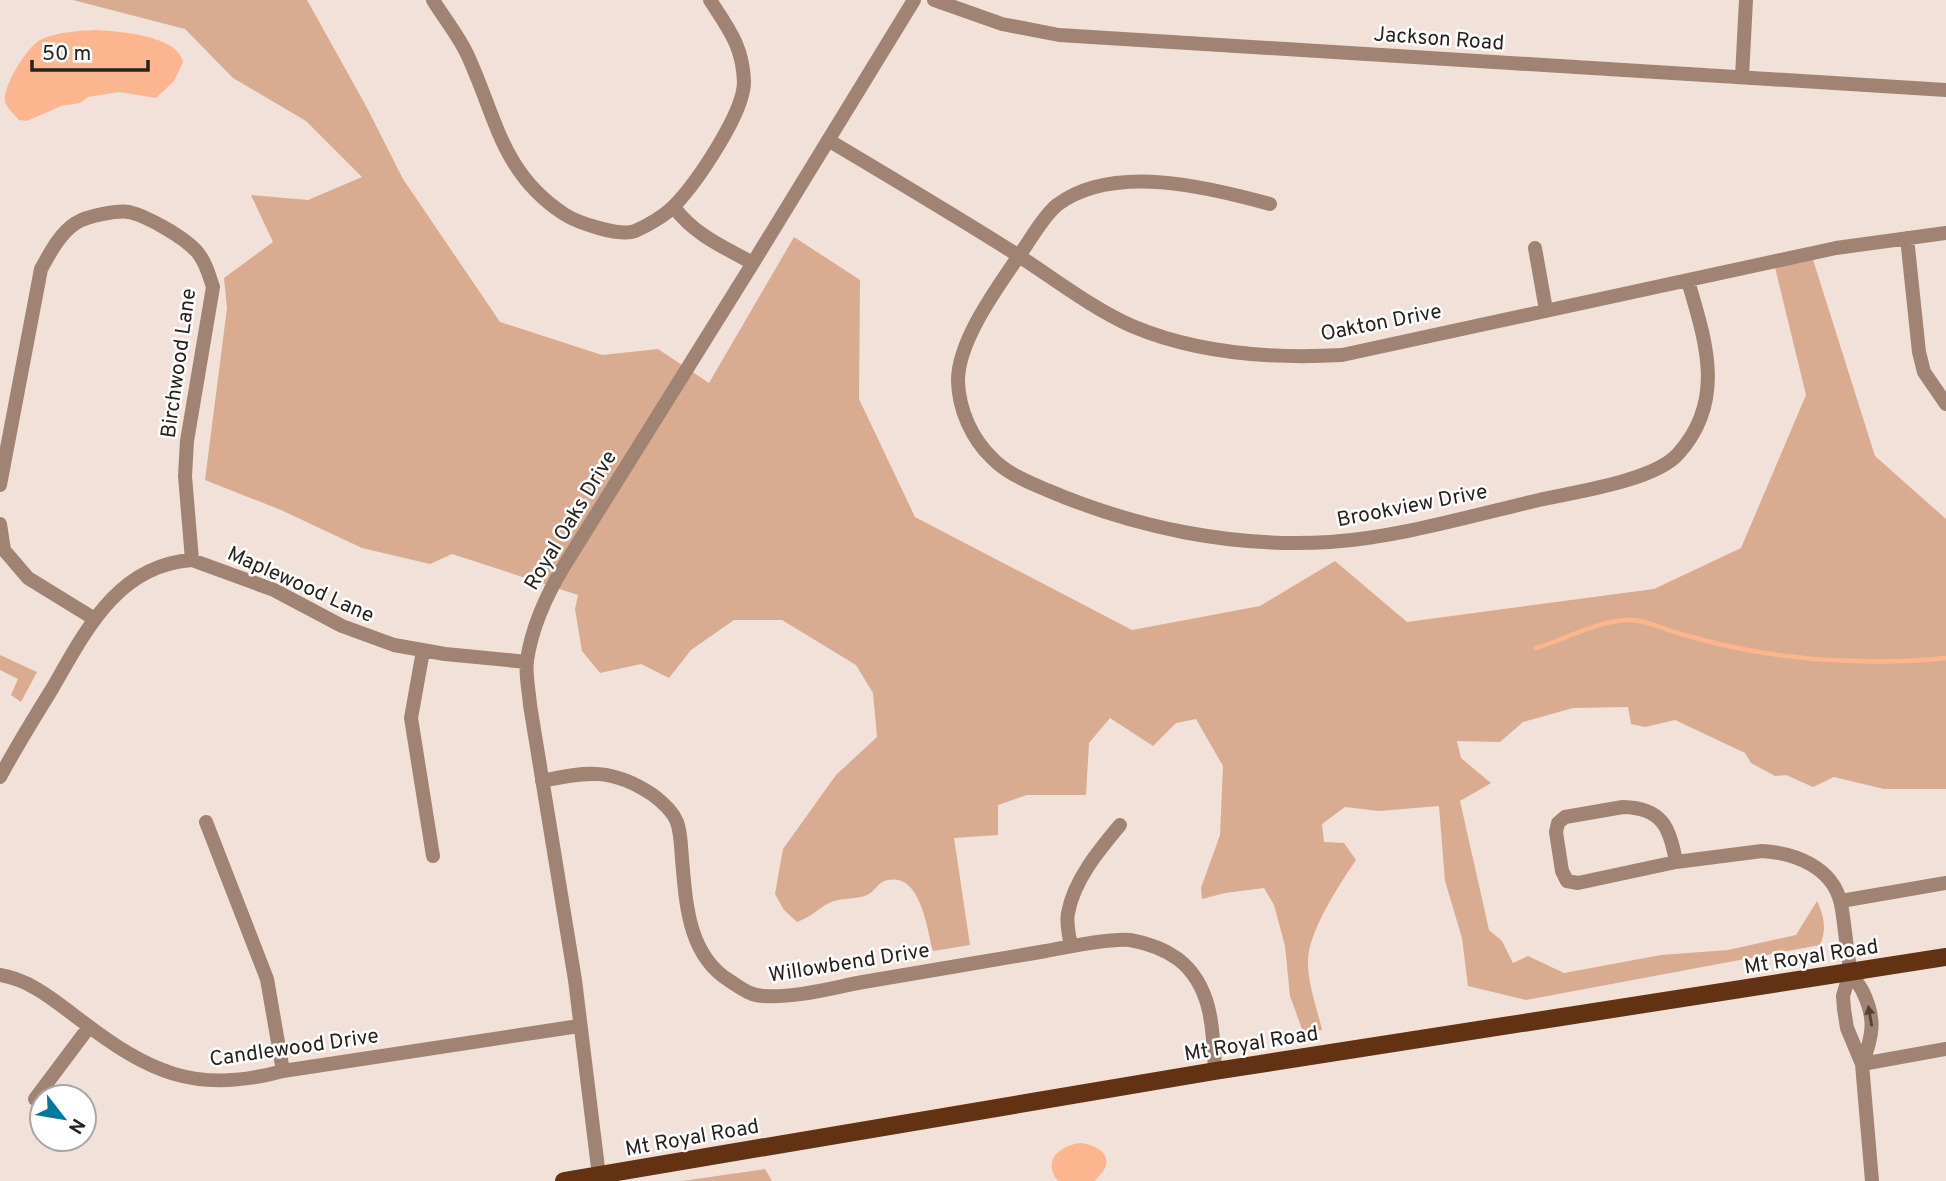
<svg xmlns="http://www.w3.org/2000/svg" width="1946" height="1181" viewBox="0 0 1946 1181" font-family="Overpass,sans-serif">
  <style>
    .green { fill: #d9ab91 }
    .water { fill: #fcb68f }
    .lines { fill: none; stroke-linecap: round; stroke-linejoin: round }
    .stream { stroke: #fcb68f; stroke-width: 4.5 }
    .minor { stroke: #a08372; stroke-width: 14 }
    .tertiary { stroke: #a08372; stroke-width: 14 }
    .primary { stroke: #633213; stroke-width: 18 }
    .oneway { fill: #52443b }
    .labels { text-anchor: middle; stroke-width: 5; stroke-linejoin: round; paint-order: stroke }
    .street-label { font-size: 21px; fill: #28221e; stroke: #fff }
  </style>
  <rect width="100%" height="100%" fill="#f2e1d8"/>
  <path class="green" d="M 73,0 L 307,0 L 366,106 L 403,179 L 500,322 L 602,355 L 658,349 L 709,383 L 794,237 L 860,280 L 859,399 L 915,517 L 1132,630 L 1260,606 L 1335,561 L 1407,622 L 1654,589 L 1741,548 L 1806,395 L 1772,255 L 1809,247 L 1875,456 L 1946,519 L 1946,789 L 1884,789 L 1834,777 L 1813,787 L 1786,775 L 1775,776 L 1751,763 L 1745,753 L 1675,720 L 1645,727 L 1631,724 L 1628,707 L 1573,708 L 1523,722 L 1500,742 L 1457,741 L 1461,758 L 1491,783 L 1460,801 L 1489,930 L 1502,941 L 1513,963 L 1528,956 L 1564,973 L 1661,955 L 1728,950 L 1796,935 L 1817,901 C 1824,916 1827,929 1820,945 L 1526,1000 L 1468,986 L 1462,938 L 1445,881 L 1439,806 L 1379,811 L 1345,807 L 1322,824 L 1324,842 L 1344,843 L 1356,860 C 1339,885 1310,929 1308,959 C 1307,982 1317,1008 1322,1030 L 1303,1032 L 1290,996 L 1285,946 L 1274,905 L 1264,888 L 1225,893 L 1202,899 L 1201,888 L 1220,835 L 1223,766 L 1196,719 L 1176,723 L 1153,746 L 1110,718 L 1089,743 L 1086,795 L 1027,795 L 998,805 L 998,835 L 954,838 L 970,945 L 933,951 C 927,929 921,873 888,880 C 877,882 876,891 867,895 C 856,900 840,897 829,903 C 816,910 813,916 797,922 L 784,910 L 775,894 L 783,849 L 836,775 L 877,737 L 873,693 L 856,665 L 782,620 L 734,620 L 691,650 L 669,678 L 641,664 L 600,673 L 582,651 L 575,609 L 578,595 L 452,554 L 430,564 L 362,548 L 281,510 L 205,480 L 227,308 L 224,278 L 273,242 L 251,195 L 308,200 L 362,177 L 306,121 L 233,78 L 185,29 Z
    M 0,655 L 37,672 L 21,702 L 11,695 L 18,679 L 0,670 Z
    M 765,1169 L 772,1181 L 682,1181 Z"/>
  <path class="water" d="M 95,30 C 116,31 178,35 183,62 L 174,81 L 156,98 L 119,92 L 88,97 L 80,103 L 61,106 L 27,121 L 19,120 C 15,115 7,108 5,102 C 2,87 27,47 40,40 C 56,32 77,31 95,30 Z
    M 1081,1143 C 1107,1147 1116,1163 1094,1181 L 1058,1181 C 1041,1160 1061,1145 1081,1143 Z"/>
  <g class="lines">
    <path class="stream" d="M 1536,648 C 1567,639 1600,619 1633,620 C 1647,621 1661,628 1674,632 C 1695,638 1716,644 1737,648 C 1800,661 1882,665 1946,658"/>
    <path class="minor" d="M 433,0 C 444,18 458,35 467,54 C 496,116 501,173 564,214 C 578,223 620,237 635,231 C 647,226 666,215 675,205 C 697,182 744,113 744,82 C 743,46 728,28 710,0
      M 1742,77 L 1746,0
      M 828,140 C 892,178 956,216 1019,256 C 1056,280 1092,308 1132,326 C 1198,354 1271,359 1342,355 L 1836,248 L 1946,233
      M 1270,204 C 1208,187 1113,163 1057,205 C 1045,215 1035,232 1027,244 C 1003,280 957,339 958,382 C 959,410 972,439 992,458 C 1006,473 1028,482 1047,490 C 1136,528 1234,548 1330,542 C 1400,537 1470,516 1539,500 C 1574,492 1654,481 1678,454 C 1726,401 1706,342 1688,281
      M 674,207 C 693,234 725,248 753,263
      M 1907,238 L 1919,352 L 1924,372 L 1946,404
      M 1535,248 L 1546,310
      M 0,485 L 41,269 C 50,253 60,233 76,223 C 86,216 118,210 129,212 C 147,216 186,238 198,253 C 206,263 209,275 213,287 L 187,441 L 185,476 L 192,560
      M 0,524 L 4,550 L 28,578 L 93,618
      M 423,651 L 411,718 L 433,856
      M 0,777 C 16,747 34,718 52,689 C 85,632 117,565 192,560 L 274,590 L 342,626 L 394,645 L 445,654 L 527,662
      M 542,781 C 587,771 613,768 653,795 C 661,801 673,812 677,822 C 681,833 681,848 682,859 C 686,904 688,955 730,981 C 741,988 751,996 764,996 C 796,998 831,988 863,982 C 924,972 985,961 1046,951 C 1066,947 1111,938 1130,940 C 1147,943 1164,949 1178,959 C 1213,986 1213,1031 1215,1071
      M 1623,807 C 1662,808 1670,827 1676,862 L 1578,883 L 1567,881 L 1562,871 L 1556,832 L 1558,823 L 1565,817 Z
      M 206,822 L 267,979 L 283,1071
      M 1676,862 L 1762,851 C 1795,853 1833,867 1841,904 C 1845,925 1846,947 1850,968 C 1852,977 1859,984 1863,992 C 1876,1019 1873,1036 1862,1064
      M 1841,901 L 1946,883
      M 1071,946 C 1069,936 1066,923 1068,913 C 1074,880 1099,850 1120,825
      M 1850,972 L 1843,996 L 1844,1009 L 1847,1028 L 1862,1064 L 1872,1181
      M 0,975 C 31,980 55,1001 79,1019 C 148,1072 195,1095 283,1071 L 579,1026
      M 1862,1064 L 1946,1049
      M 35,1099 L 89,1027
      M 599,1176 L 575,980 L 530,705 C 529,691 525,674 527,660 C 532,627 547,594 564,566 L 753,263 L 914,0"/>
    <path class="tertiary" d="M 934,0 L 1002,24 L 1059,35 L 1946,90"/>
    <path class="primary" d="M 564,1181 L 1215,1071 L 1946,957"/>
  </g>
  <defs><path id="oneway-solid" d="M-6-.8H1V-3.2L6.5 0L1 3.2V.8H-6Z" transform="scale(1.75)"/></defs>
  <use class="oneway" href="#oneway-solid" transform="translate(1870 1016) rotate(-100)"/>
  <g class="labels">
    <g class="street-label">
      <text transform="translate(1439 38) rotate(4)" y="7">Jackson Road</text>
      <text transform="translate(1381 322) rotate(-11)" y="7">Oakton Drive</text>
      <text transform="translate(178 363) rotate(-82)" y="7">Birchwood Lane</text>
      <text transform="translate(1412 505) rotate(-11)" y="7">Brookview Drive</text>
      <text transform="translate(570 520) rotate(-59)" y="7">Royal Oaks Drive</text>
      <text transform="translate(301 584) rotate(24)" y="7">Maplewood Lane</text>
      <text transform="translate(1811 956) rotate(-9)" y="7">Mt Royal Road</text>
      <text transform="translate(849 962) rotate(-9)" y="7">Willowbend Drive</text>
      <text transform="translate(1251 1043) rotate(-9)" y="7">Mt Royal Road</text>
      <text transform="translate(294 1047) rotate(-8)" y="7">Candlewood Drive</text>
      <text transform="translate(692 1137) rotate(-10)" y="7">Mt Royal Road</text>
    </g>
  </g>
  <g transform="translate(63 1118) rotate(121)"><circle r="33" fill="#ffffff" stroke="#a9a7a5" stroke-width="2"/>
  <path d="M0-5L12 26L0 18L-12 26Z" fill="#0079a1"/>
  <text y="-10" font-size="19" font-weight="bold" text-anchor="middle" fill="#28221e">N</text>
  </g>
  <path d="M32 60v10h116v-10" fill="none" stroke="#28221e" stroke-width="3.5"/>
  <text x="42" y="60" font-size="21" fill="#28221e" stroke="#ffffff" stroke-width="5" paint-order="stroke">50 m</text>
</svg>
